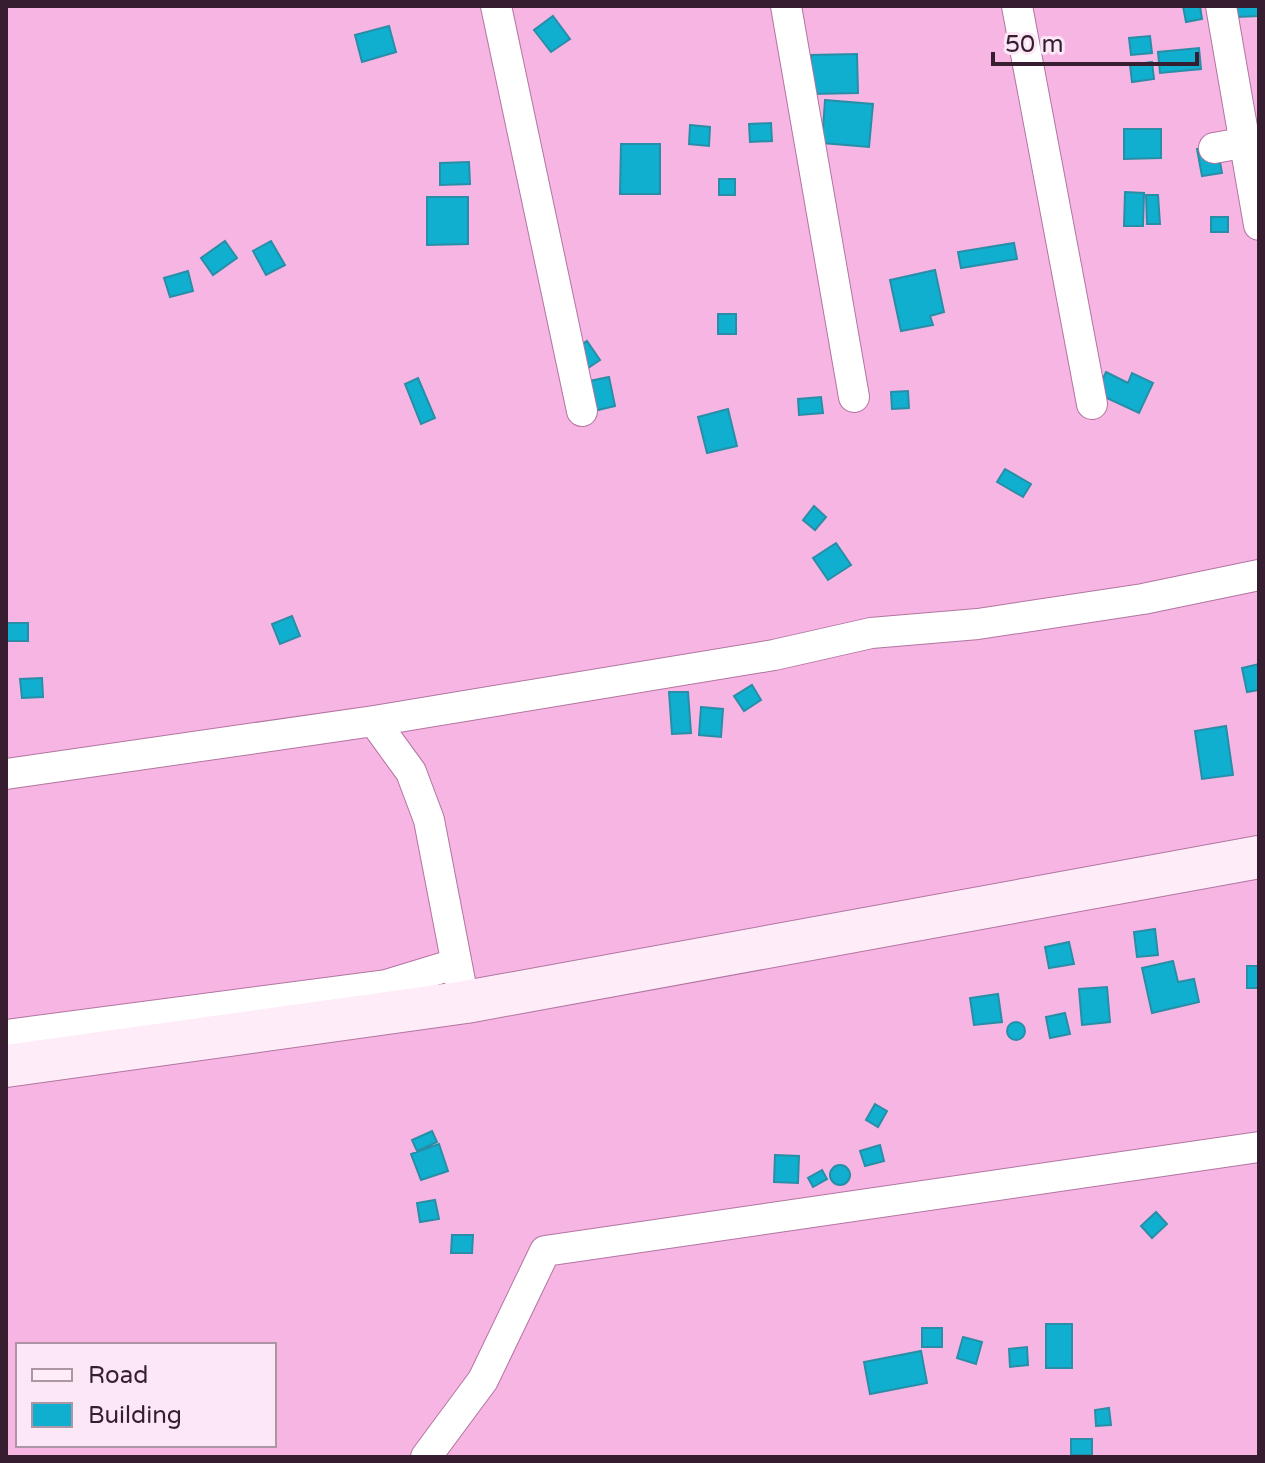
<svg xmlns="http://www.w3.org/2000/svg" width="1265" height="1463" viewBox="0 0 1265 1463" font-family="'Varela Round',sans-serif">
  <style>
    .building { fill: #11afcf; stroke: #288ea7; stroke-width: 2 }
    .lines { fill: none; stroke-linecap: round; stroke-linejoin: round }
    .street-casing { stroke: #b275a1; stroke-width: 32 }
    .secondary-casing { stroke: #b275a1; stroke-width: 44 }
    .street { stroke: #fff; stroke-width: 30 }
    .secondary { stroke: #feedf8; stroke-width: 42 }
  </style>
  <rect width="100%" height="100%" fill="#f7b5e3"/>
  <path class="building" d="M 1183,6 L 1200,6 L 1202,19 L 1186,22 Z
    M 1237,6 L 1259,6 L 1259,16 L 1237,17 Z
    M 553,16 L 570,39 L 551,52 L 534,30 Z
    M 389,26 L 396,52 L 362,62 L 355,35 Z
    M 1150,36 L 1152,53 L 1131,55 L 1129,38 Z
    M 1199,48 L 1201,69 L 1160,73 L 1158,52 Z
    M 857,54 L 858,93 L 812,94 L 811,55 Z
    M 1152,62 L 1154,79 L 1132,82 L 1130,65 Z
    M 825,100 L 873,104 L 869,147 L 822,143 Z
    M 771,123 L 772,141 L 750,142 L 749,124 Z
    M 690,125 L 710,127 L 709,146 L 689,144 Z
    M 1124,129 L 1161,129 L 1161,158 L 1124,159 Z
    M 621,144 L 660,144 L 660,194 L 620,194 Z
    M 1217,145 L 1222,173 L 1202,176 L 1197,149 Z
    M 469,162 L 470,184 L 440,185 L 440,163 Z
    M 719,179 L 735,179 L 735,195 L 719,195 Z
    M 1125,192 L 1144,193 L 1143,226 L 1124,226 Z
    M 1146,195 L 1158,195 L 1160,224 L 1147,224 Z
    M 427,197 L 468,197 L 468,244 L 427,245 Z
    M 1211,217 L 1228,217 L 1228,232 L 1211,232 Z
    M 225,241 L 237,258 L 213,275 L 201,258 Z
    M 271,241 L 285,265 L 266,275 L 253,251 Z
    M 1014,243 L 1017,259 L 961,268 L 958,252 Z
    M 935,270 L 944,312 L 930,316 L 933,325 L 901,331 L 890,280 Z
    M 188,271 L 193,291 L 170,297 L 164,278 Z
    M 718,314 L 736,314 L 736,334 L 718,334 Z
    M 587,341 L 600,360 L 582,372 L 569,353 Z
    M 1106,372 L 1128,383 L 1132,373 L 1153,383 L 1139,413 L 1096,393 Z
    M 609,377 L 615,406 L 590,412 L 584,382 Z
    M 418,378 L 435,418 L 421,424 L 405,384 Z
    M 908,391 L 909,408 L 892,409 L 891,392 Z
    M 821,397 L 823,413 L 799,415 L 798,399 Z
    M 728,409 L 737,446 L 707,453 L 698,417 Z
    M 1005,469 L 1031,484 L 1023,497 L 997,482 Z
    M 814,506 L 826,517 L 815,530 L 803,520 Z
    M 836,543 L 851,565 L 828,580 L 813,558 Z
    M 292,616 L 300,636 L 280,644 L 272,624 Z
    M 6,623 L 28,623 L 28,641 L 6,641 Z
    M 1259,664 L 1259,690 L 1247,692 L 1242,668 Z
    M 42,678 L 43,697 L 22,698 L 20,679 Z
    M 752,685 L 761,700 L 744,711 L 734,696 Z
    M 669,692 L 688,692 L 691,733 L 672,734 Z
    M 701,707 L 723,709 L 721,737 L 699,735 Z
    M 1226,726 L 1233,775 L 1202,779 L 1195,731 Z
    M 1155,929 L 1158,955 L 1137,957 L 1134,932 Z
    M 1069,942 L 1074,964 L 1049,968 L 1045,947 Z
    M 1173,961 L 1178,982 L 1194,979 L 1199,1002 L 1152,1013 L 1142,968 Z
    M 1247,966 L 1259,966 L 1259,988 L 1247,988 Z
    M 1107,987 L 1110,1022 L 1082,1025 L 1079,989 Z
    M 998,994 L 1002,1022 L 974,1025 L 970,998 Z
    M 1065,1013 L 1070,1034 L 1050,1038 L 1046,1017 Z
    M1007 1031a9 9 0 1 1 18 0a9 9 0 1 1-18 0Z
    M 875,1104 L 887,1111 L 878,1127 L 866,1120 Z
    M 432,1131 L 437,1142 L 417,1151 L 412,1140 Z
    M 439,1144 L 448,1171 L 421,1180 L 411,1154 Z
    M 880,1145 L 884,1161 L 865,1166 L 860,1151 Z
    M 775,1155 L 799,1156 L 798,1183 L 774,1182 Z
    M830 1175a10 10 0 1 1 20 0a10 10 0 1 1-20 0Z
    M 822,1170 L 827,1179 L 813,1187 L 808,1178 Z
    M 435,1200 L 439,1219 L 420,1222 L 417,1203 Z
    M 1156,1212 L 1167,1224 L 1152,1238 L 1141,1226 Z
    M 452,1235 L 473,1235 L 472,1253 L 451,1253 Z
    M 1046,1324 L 1072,1324 L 1072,1368 L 1046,1368 Z
    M 922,1328 L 942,1328 L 942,1347 L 922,1347 Z
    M 963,1337 L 982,1342 L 976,1364 L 957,1358 Z
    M 1027,1347 L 1028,1365 L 1010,1367 L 1009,1349 Z
    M 921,1351 L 927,1383 L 870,1394 L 864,1362 Z
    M 1109,1408 L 1111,1425 L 1096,1426 L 1095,1410 Z
    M 1071,1439 L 1092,1439 L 1092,1455 L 1071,1455 Z"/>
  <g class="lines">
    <g class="street-casing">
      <path id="street" d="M 496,6 L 582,411
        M 786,6 L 854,397
        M 1017,6 L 1092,404
        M 1221,6 L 1259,225
        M 1214,148 L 1259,140
        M 374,721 L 411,772 L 429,820 L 460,981
        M 6,774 L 374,721 L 774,655 L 871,633 L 978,624 L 1143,599 L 1259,575
        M 6,1035 L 386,985 L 455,964
        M 426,1457 L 483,1380 L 545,1251 L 1259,1147"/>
    </g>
    <g class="secondary-casing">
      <path id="secondary" d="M 6,1066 L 466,1002 L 1259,857"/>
    </g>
    <use href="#street" class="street"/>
    <use href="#secondary" class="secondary"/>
  </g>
  <rect width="1265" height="1463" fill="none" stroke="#361d2f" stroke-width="16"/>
  <rect x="16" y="1343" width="260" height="104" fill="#fbe7f5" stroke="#ac96a6" stroke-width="2"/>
  <rect x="32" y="1369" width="40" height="12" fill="#feedf8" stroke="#ac96a6" stroke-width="2"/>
  <text x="88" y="1383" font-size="24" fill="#361d2f">Road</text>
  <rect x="32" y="1403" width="40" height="24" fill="#11afcf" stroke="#ac96a6" stroke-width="2"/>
  <text x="88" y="1423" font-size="24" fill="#361d2f">Building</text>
  <path d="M993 52v12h204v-12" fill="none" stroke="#361d2f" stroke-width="4"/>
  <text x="1005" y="52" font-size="24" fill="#361d2f" stroke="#fbe7f5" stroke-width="6" paint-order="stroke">50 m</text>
</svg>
